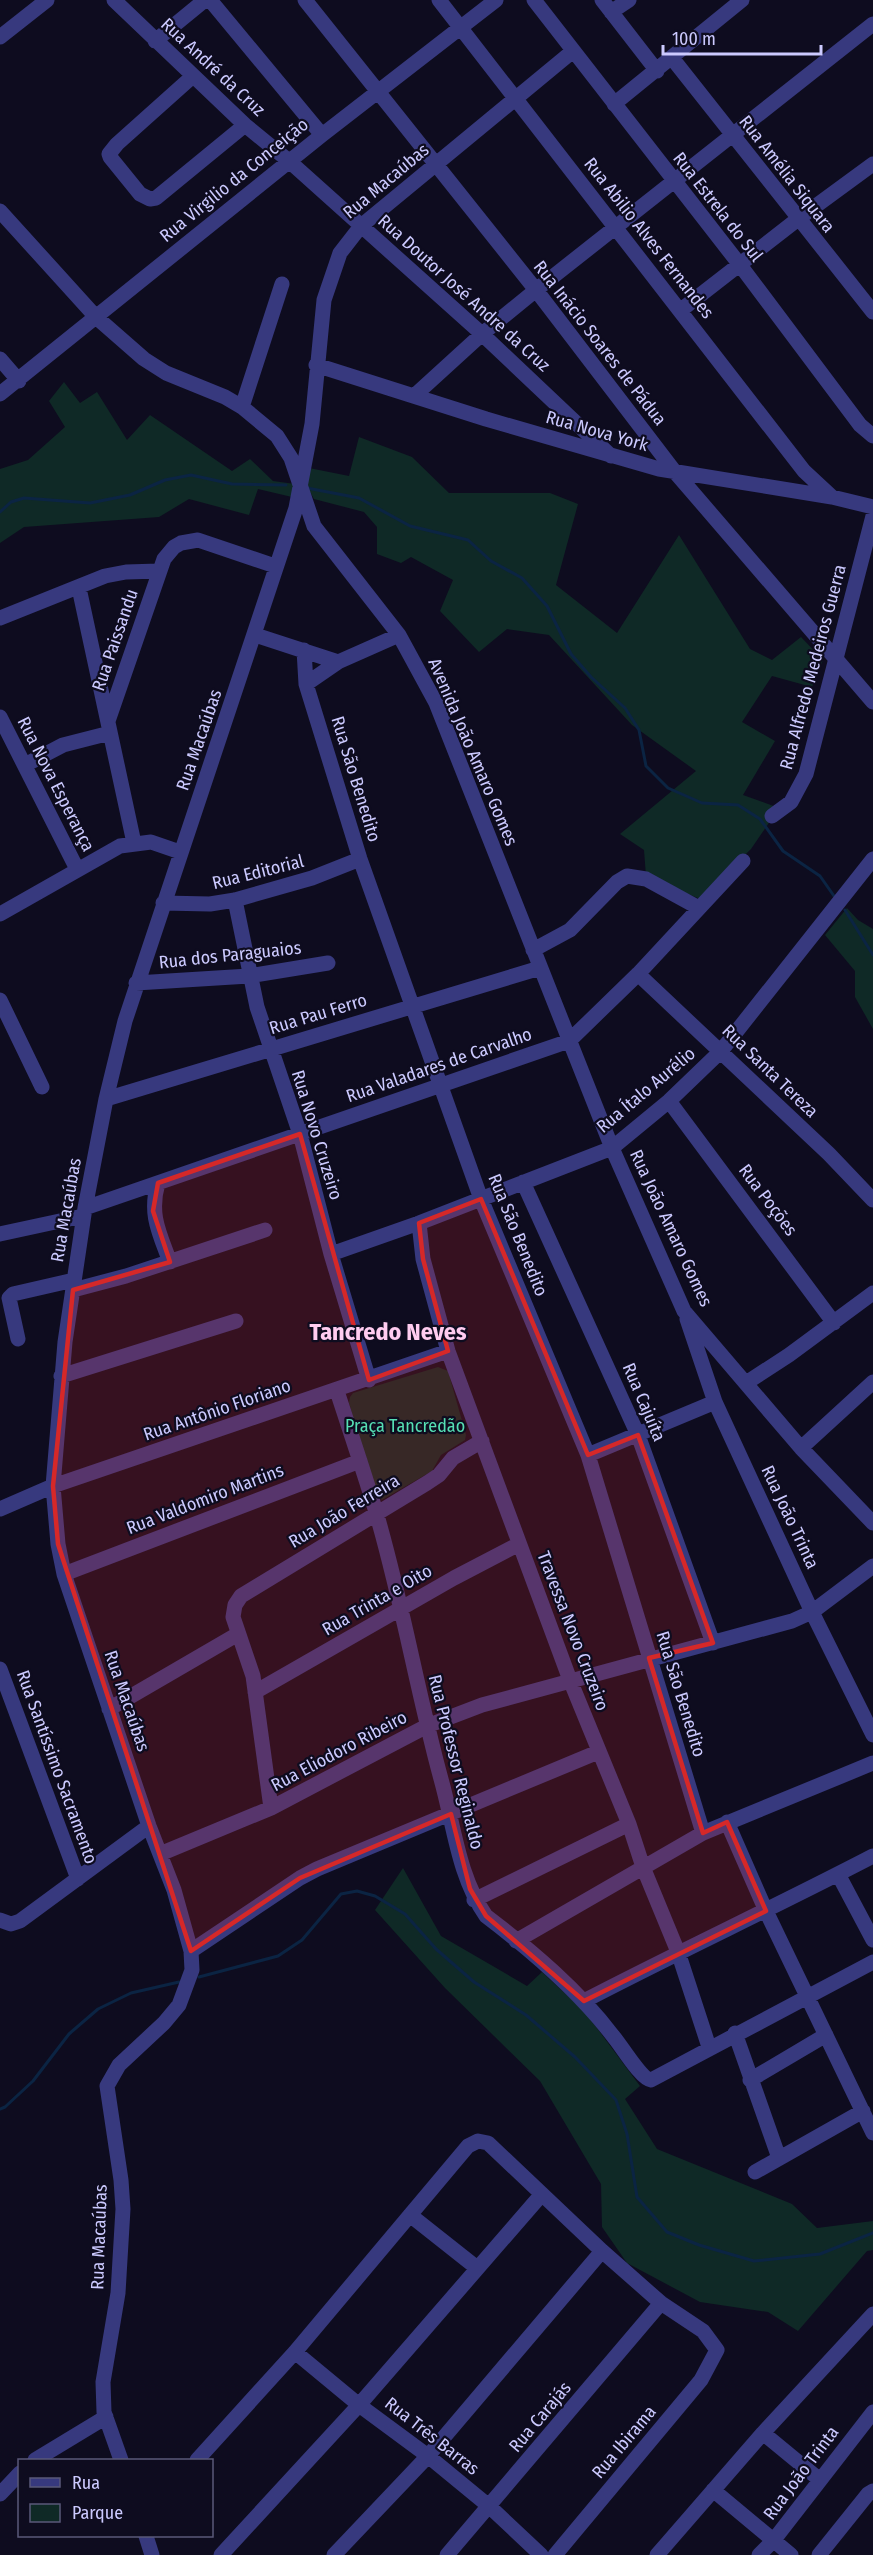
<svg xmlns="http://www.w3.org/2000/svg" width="873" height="2555" viewBox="0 0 873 2555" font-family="'Fira Sans Condensed',sans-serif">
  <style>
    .green { fill: #0f2926 }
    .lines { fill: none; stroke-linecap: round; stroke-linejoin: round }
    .stream { stroke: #0b2443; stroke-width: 3 }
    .minor { stroke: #37397e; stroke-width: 15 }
    .marked { fill: #d62828; fill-opacity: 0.2; stroke: #d62828; stroke-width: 4.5; stroke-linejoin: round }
    .labels { text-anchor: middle; stroke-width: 4.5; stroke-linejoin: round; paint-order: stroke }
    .street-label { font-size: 18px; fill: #cccaff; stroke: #0e0c1f }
    .park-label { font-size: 18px; fill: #56dfb4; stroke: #0e0c1f }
    .district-label { font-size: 24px; font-weight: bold; fill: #ffccf0; stroke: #0e0c1f }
  </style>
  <rect width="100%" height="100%" fill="#0e0c1f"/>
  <path class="green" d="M 64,382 L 80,403 L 97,392 L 127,440 L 150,415 L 232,471 L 250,459 L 273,481 L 295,484 L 292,497 L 258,489 L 249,515 L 189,499 L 159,517 L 24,527 L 0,543 L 0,469 L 28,460 L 65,427 L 49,401 Z
    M 359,437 L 412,457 L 449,493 L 550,493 L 578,504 L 556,585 L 617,633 L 679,535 L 750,649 L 772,660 L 801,637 L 823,660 L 812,687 L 772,676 L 742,722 L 775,741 L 743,795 L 779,808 L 751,849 L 700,899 L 646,876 L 644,850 L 620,834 L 696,771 L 632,725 L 549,635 L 507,629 L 479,652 L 440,611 L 453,580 L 411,557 L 401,563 L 377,554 L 377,527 L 364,512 L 314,499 L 306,485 L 309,468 L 349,476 Z
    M 847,908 L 858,920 L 873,929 L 873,1029 L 855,997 L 855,971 L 825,935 Z
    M 438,1367 L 448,1371 L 466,1435 L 465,1440 L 441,1455 L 432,1471 L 382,1500 L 376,1496 L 349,1403 L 350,1397 L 353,1393 Z
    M 403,1868 L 441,1936 L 527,1986 L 542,1972 L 585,2012 L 640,2086 L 625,2099 L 657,2149 L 792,2204 L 817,2228 L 873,2221 L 873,2250 L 867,2251 L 798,2331 L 768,2312 L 700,2302 L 627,2263 L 602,2227 L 601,2184 L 540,2081 L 445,1988 L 375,1910 Z"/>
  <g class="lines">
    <path class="stream" d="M 307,488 L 359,498 L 410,526 L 468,540 L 491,561 L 522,578 L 547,606 L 571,654 L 591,677 L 625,708 L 639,730 L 646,766 L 668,788 L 702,803 L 738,805 L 760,819 L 783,851 L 820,876 L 834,896
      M 0,512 L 11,502 L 24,498 L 90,503 L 130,495 L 165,480 L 191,475 L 232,484 L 286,485
      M 845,910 L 873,955
      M 199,1977 L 278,1956 L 302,1940 L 341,1894 L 357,1891 L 375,1896 L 405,1914 L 436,1949 L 474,1982 L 526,2015 L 575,2057 L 616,2100 L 627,2134 L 637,2197 L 667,2232 L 699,2245 L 754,2261 L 820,2254 L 873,2233
      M 0,2109 L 5,2107 L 33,2081 L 69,2034 L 98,2009 L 131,1993 L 179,1982"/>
    <path class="minor" d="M 114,0 L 245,125 L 289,161 L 482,334 L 611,456
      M 210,0 L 322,135
      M 305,0 L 536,290 L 675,472 L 873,702
      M 439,0 L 804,471 L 832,497
      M 534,0 L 740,265 L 860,425 L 873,436
      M 602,0 L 657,71
      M 611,12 L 629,0
      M 0,37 L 47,0
      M 155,41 L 205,0
      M 672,58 L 873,312
      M 193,76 L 117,144 L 109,154 L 110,157 L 140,194 L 150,199 L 156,198 L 245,125
      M 614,104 L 742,0
      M 0,211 L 96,317 L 144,359 L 166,373 L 225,397 L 242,407 L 277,436 L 291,458 L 314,526 L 399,635 L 436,703 L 612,1148 L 684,1311 L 801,1448 L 873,1523
      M 681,310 L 798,219 L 873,164
      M 0,359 L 19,381
      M 316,365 L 486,419 L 659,469 L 832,497 L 873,507
      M 0,394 L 322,135 L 496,0
      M 414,396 L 482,334 L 536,290 L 873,24
      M 242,407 L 282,284
      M 79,588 L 134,843
      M 0,618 L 105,576 L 126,572 L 159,571
      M 255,635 L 338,662
      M 304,650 L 306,684 L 360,859 L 481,1199 L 588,1455 L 703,1833
      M 306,684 L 338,662 L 399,635
      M 0,717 L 77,869
      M 108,721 L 164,559 L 174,547 L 181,543 L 198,540 L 275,566
      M 25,765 L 63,745 L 110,733
      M 772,816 L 791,802 L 806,774 L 873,516
      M 235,900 L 257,1007 L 300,1134 L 331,1254 L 369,1380
      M 163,903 L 210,904 L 235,900 L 312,878 L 360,859
      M 0,914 L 120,846 L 151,842 L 180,852
      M 533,950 L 570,930 L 617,882 L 627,876 L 646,879 L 699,908
      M 638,974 L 829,1154 L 873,1200
      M 136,983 L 249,976 L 328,963
      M 0,1000 L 42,1087
      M 106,1099 L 540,968
      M 669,1101 L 834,1323
      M 523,1182 L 638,1435 L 713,1643
      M 158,1183 C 149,1214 159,1232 170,1262
      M 85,1208 L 569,1041 L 638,974 L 743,861
      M 419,1223 L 423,1259 L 448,1351 L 570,1680 L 629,1824 L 643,1867 L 678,1952 L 709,2047
      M 0,1234 L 83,1216
      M 331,1254 L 419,1223 L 612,1148 L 669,1101 L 721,1051 L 873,859
      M 73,1290 L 126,1276 L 265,1230
      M 687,1319 L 715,1402 L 812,1612 L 873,1735
      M 18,1339 L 9,1298 L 13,1294 L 74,1280
      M 61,1376 L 236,1321
      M 746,1383 L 789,1355 L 873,1293
      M 337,1391 C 350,1431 364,1472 376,1512 C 402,1600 417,1691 441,1779 C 454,1825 458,1876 486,1916 C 532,1951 578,1990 613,2036 C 621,2045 641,2079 651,2080 L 873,1962
      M 801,1448 L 873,1382
      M 588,1455 L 715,1402
      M 0,1509 L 53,1486 L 448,1351
      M 64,1574 L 360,1461
      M 0,1669 L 78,1879
      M 255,1692 L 454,1578 L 519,1544
      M 109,1709 L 238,1634
      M 271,1808 L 253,1676 L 233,1617 L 235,1605 L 241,1596 L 427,1483 L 439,1475 L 453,1458 L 482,1441
      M 727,1822 L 766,1911 L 873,2133
      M 160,1854 L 271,1808 L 427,1726 L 482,1705 L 792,1621 L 812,1612 L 873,1566
      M 838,1874 L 873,1940
      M 474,1900 L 629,1824
      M 0,1920 L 11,1924 L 20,1921 L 149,1826
      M 516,1941 L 703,1833 L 873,1763
      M 191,1951 L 300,1878 L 317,1869 L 598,1752
      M 584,2001 C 680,1951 777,1906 873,1856
      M 735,2033 L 779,2158
      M 750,2080 L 826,2035
      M 755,2172 L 863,2111
      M 410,2215 L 477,2268
      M 295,2352 L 359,2405 L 428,2456 L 490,2507 L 541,2555
      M 763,2433 L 820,2480
      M 35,2460 L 106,2417
      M 121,2460 L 104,2412 L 103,2382 L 118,2293 L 123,2209 L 121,2180 L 107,2086 L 119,2065 L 164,2023 L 179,2005 L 192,1970 L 191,1951 L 174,1890 L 149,1826 L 64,1574 L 58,1544 L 53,1486 L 65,1342 L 85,1208 L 106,1099 L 125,1021 L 296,508 L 312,424 L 324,300 L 340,253 L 361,226 L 573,51
      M 197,2460 L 295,2352 L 468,2146 L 478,2141 L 488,2143 L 602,2251 L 661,2303 L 703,2331 L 717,2350 L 701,2380 L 555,2555
      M 713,2490 L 791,2555
      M 0,2494 L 20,2473
      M 146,2536 L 152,2555
      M 221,2555 L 359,2405 L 542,2194
      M 334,2555 L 428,2456 L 602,2251
      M 447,2555 L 661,2303
      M 657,2555 L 763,2433 L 873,2314
      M 759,2555 L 773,2541 L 873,2412
      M 819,2555 L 868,2494 L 873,2491"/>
  </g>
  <path class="marked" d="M 300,1134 L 369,1380 L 448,1351 L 423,1259 L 419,1223 L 481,1199 L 588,1455 L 638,1435 L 713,1643 L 649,1658 L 703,1833 L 727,1822 L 766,1911 L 584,2001 L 486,1916 L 470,1889 L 451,1814 L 300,1878 L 191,1951 L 58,1544 L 53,1486 L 73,1290 L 170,1262 L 153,1211 L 158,1183 Z"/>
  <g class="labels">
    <g class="street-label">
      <text transform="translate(213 67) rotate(43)" y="6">Rua André da Cruz</text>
      <text transform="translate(787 174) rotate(52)" y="6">Rua Amélia Siquara</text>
      <text transform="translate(234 180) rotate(-39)" y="6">Rua Virgilio da Conceição</text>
      <text transform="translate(386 181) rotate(-40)" y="6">Rua Macaúbas</text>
      <text transform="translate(718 207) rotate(52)" y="6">Rua Estrela do Sul</text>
      <text transform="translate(649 238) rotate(52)" y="6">Rua Abilio Alves Fernandes</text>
      <text transform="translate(464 293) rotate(42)" y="6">Rua Doutor José Andre da Cruz</text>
      <text transform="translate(600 343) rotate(52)" y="6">Rua Inácio Soares de Pádua</text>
      <text transform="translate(597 431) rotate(16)" y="6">Rua Nova York</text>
      <text transform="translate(115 640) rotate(-71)" y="6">Rua Paissandu</text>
      <text transform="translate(813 667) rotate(-75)" y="6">Rua Alfredo Medeiros Guerra</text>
      <text transform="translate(199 740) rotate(-71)" y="6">Rua Macaúbas</text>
      <text transform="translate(473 752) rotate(67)" y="6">Avenida João Amaro Gomes</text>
      <text transform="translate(356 779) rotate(73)" y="6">Rua São Benedito</text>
      <text transform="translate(56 784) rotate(63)" y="6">Rua Nova Esperança</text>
      <text transform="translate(258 872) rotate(-14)" y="6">Rua Editorial</text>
      <text transform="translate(230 955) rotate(-6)" y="6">Rua dos Paraguaios</text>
      <text transform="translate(318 1014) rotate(-17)" y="6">Rua Pau Ferro</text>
      <text transform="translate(439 1065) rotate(-19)" y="6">Rua Valadares de Carvalho</text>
      <text transform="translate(770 1071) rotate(44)" y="6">Rua Santa Tereza</text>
      <text transform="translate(646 1090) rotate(-40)" y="6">Rua Ítalo Aurélio</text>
      <text transform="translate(317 1135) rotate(73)" y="6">Rua Novo Cruzeiro</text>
      <text transform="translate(768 1200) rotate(53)" y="6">Rua Poções</text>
      <text transform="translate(66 1210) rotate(-80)" y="6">Rua Macaúbas</text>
      <text transform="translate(671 1228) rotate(65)" y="6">Rua João Amaro Gomes</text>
      <text transform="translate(518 1235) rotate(68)" y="6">Rua São Benedito</text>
      <text transform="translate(644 1402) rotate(67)" y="6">Rua Cajuíta</text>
      <text transform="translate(217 1410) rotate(-19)" y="6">Rua Antônio Floriano</text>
      <text transform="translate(205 1499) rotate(-21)" y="6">Rua Valdomiro Martins</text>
      <text transform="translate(344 1511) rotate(-31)" y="6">Rua João Ferreira</text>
      <text transform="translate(790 1517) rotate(65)" y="6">Rua João Trinta</text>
      <text transform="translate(377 1600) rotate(-30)" y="6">Rua Trinta e Oito</text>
      <text transform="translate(573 1631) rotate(69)" y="6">Travessa Novo Cruzeiro</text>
      <text transform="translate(681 1694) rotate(73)" y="6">Rua São Benedito</text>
      <text transform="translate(127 1701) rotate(71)" y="6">Rua Macaúbas</text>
      <text transform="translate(339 1751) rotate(-28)" y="6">Rua Eliodoro Ribeiro</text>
      <text transform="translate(456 1762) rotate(76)" y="6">Rua Professor Reginaldo</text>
      <text transform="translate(57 1767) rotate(70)" y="6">Rua Santíssimo Sacramento</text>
      <text transform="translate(99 2237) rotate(-88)" y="6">Rua Macaúbas</text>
      <text transform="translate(540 2417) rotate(-50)" y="6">Rua Carajás</text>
      <text transform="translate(432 2436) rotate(38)" y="6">Rua Três Barras</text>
      <text transform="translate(624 2442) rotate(-50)" y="6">Rua Ibirama</text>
      <text transform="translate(801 2473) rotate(-53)" y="6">Rua João Trinta</text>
    </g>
    <g class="park-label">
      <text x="405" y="1432">Praça Tancredão</text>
    </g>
    <g class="district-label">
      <text x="388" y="1340">Tancredo Neves</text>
    </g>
  </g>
  <rect x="18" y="2459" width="195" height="78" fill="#0e0c1f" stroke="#5a5879" stroke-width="1.5"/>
  <rect x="30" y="2478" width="30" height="9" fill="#37397e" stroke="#5a5879" stroke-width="1.5"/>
  <text x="72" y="2489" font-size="18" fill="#cccaff">Rua</text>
  <rect x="30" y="2504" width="30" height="18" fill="#0f2926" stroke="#5a5879" stroke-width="1.5"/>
  <text x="72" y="2519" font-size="18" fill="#cccaff">Parque</text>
  <path d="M663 45v9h158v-9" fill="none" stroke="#cccaff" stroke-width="3"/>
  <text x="672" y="45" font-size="18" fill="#cccaff" stroke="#0e0c1f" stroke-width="4.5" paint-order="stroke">100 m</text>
</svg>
